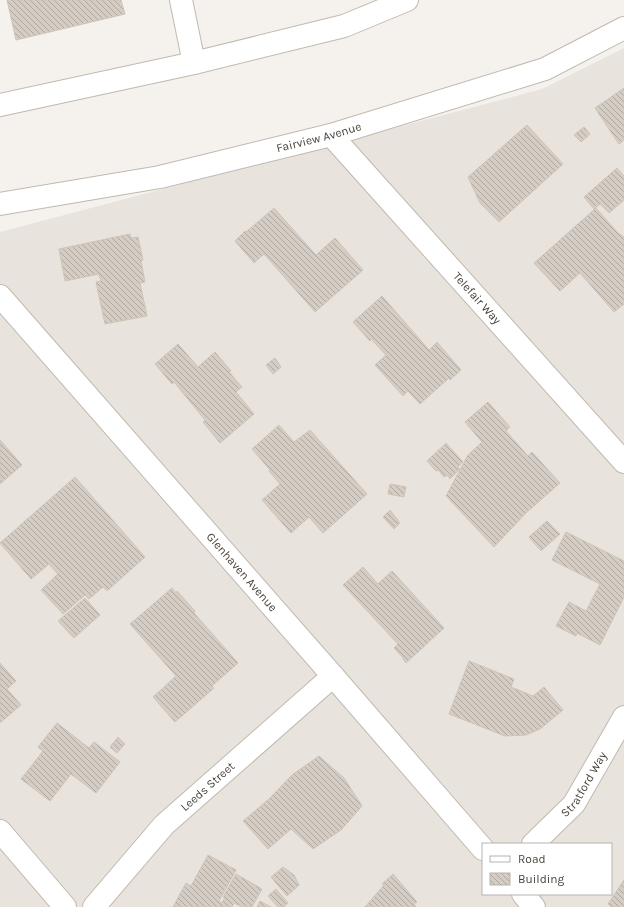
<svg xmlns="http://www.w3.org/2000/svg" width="624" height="907" viewBox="0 0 624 907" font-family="Karla,sans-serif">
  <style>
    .residential { fill: #e8e3dc; fill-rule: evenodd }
    .building { fill: url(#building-back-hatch); stroke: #cfc4b7 }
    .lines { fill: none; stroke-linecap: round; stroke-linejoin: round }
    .minor-casing { stroke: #c0b9b0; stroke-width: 24 }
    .minor { stroke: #fff; stroke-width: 22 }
    .labels { text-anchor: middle; stroke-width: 3.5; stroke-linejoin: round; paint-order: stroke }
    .street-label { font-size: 12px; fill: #49423b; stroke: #fff }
  </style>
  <defs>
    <pattern id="building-back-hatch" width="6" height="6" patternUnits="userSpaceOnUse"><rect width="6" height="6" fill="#d5cdc4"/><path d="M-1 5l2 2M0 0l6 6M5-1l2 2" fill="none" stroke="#afa8a0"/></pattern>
  </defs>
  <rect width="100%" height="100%" fill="#f5f2ed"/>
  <path class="residential" d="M 624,48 L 624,907 L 0,907 L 0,232 L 542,89 ZM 483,844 L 611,844 L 611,894 L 483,894 Z"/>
  <path class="building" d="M 7,0 L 121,0 L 125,14 L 16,40 Z
    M 624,88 L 624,140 L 619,144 L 595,108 Z
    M 527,125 L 563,164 L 499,222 L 480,203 L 468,177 Z
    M 584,127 L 590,134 L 581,142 L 574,135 Z
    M 617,168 L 624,176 L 624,200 L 609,213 L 600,204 L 594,209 L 584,197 Z
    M 274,208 L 316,255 L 335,238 L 363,270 L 315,312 L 264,254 L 254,263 L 235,241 L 245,231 L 246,232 Z
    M 596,208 L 618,233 L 624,237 L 624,304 L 614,312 L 580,273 L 560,291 L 534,263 Z
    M 130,234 L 131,238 L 138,237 L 143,260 L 141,261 L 145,282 L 140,283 L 147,316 L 105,324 L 96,282 L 101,281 L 99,274 L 65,281 L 59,249 Z
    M 382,296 L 429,350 L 437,342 L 461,370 L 450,380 L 449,378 L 420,404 L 408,391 L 403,396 L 375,365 L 386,355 L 371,339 L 370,341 L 353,322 Z
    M 178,344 L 198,367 L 215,352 L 231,371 L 229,372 L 242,387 L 236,392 L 254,414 L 220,443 L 203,422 L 205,420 L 174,382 L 172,384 L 155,364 Z
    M 275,358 L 281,367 L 273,374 L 266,365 Z
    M 488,402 L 510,427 L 506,431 L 528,456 L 532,452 L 560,483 L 526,513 L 494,547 L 446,496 L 468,455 L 482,442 L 465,422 Z
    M 279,425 L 294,442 L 310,430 L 367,494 L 323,533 L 309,517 L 291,533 L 262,500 L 280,484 L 269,471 L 270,470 L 252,449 Z
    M 0,440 L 22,465 L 0,484 Z
    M 446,443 L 463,462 L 458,467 L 460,469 L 450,479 L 447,475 L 444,477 L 438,470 L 436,471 L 427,461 Z
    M 75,477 L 145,557 L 107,591 L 103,587 L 89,599 L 85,595 L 63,614 L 41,590 L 58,574 L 49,564 L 31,579 L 0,543 Z
    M 390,484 L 406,487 L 404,497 L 388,494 Z
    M 390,510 L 400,523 L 394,529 L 383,517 Z
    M 547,521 L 560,534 L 541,551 L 529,537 Z
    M 566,532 L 624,561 L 624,597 L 600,645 L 577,633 L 576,636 L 556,626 L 569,602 L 586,611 L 600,584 L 552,560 Z
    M 363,567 L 378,584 L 392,571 L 444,628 L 406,663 L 403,659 L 404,659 L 394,648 L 398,644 L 343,585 Z
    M 172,588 L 176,593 L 177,591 L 195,611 L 194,613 L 238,663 L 212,686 L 214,688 L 175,722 L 153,697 L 176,676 L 130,624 Z
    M 85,598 L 100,615 L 74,638 L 58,621 Z
    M 469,661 L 514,679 L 511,687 L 533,696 L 544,687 L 563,710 L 540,729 L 526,735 L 505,736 L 449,714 Z
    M 0,663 L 16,681 L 7,689 L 21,705 L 0,723 Z
    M 57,723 L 89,748 L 94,742 L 120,762 L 96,793 L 71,774 L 50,801 L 21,779 L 43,751 L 38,747 Z
    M 118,737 L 125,744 L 117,753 L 110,747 Z
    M 319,756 L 344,778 L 362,806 L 341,830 L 313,849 L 291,829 L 268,849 L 243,821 L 270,798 L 292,775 Z
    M 208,855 L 236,870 L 219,901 L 222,903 L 225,897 L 223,897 L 236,874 L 262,889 L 252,907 L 242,907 L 234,903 L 232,907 L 173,907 L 186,883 L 191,886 Z
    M 283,867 L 294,875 L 299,885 L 287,896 L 271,877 Z
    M 393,874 L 417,902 L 414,904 L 416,907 L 365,907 L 384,885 L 382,884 Z
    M 624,880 L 624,907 L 612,907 L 608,904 Z
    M 276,889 L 288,903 L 284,907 L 278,907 L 268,896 Z
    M 260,901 L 271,907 L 257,907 Z"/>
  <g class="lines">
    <g class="minor-casing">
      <g id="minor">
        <path d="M 181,0 L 194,63"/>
        <path d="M 0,105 L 194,63 L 344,26 L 407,0"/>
        <path id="s1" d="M 331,135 L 624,462"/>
        <path id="s2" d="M 0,204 L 160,177 L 331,135 L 545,69 L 624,28"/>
        <path id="s3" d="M 0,296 L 333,676 L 483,849"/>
        <path d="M 0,831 L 65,907"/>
        <path id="s4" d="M 533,844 L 574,804 L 624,717"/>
        <path d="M 523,894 L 534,907"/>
        <path id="s5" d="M 94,907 L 164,825 L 333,676"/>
      </g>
    </g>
    <use href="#minor" class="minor"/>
  </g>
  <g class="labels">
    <g class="street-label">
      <text dy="4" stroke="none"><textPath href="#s2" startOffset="326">Fairview Avenue</textPath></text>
      <text dy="4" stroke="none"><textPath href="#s1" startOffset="219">Telefair Way</textPath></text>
      <text dy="4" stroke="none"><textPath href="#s3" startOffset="367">Glenhaven Avenue</textPath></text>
      <text dy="4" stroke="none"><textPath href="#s4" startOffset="79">Stratford Way</textPath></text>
      <text dy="4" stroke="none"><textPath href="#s5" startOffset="166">Leeds Street</textPath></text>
    </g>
  </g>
  <rect x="482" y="843" width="130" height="52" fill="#ffffff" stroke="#b6b3b1"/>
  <rect x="490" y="856" width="20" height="6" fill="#ffffff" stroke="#b6b3b1"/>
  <text x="518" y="863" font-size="12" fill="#49423b">Road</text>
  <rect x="490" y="873" width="20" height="12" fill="url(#building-back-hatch)" stroke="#b6b3b1"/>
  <text x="518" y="883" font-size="12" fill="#49423b">Building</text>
</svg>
